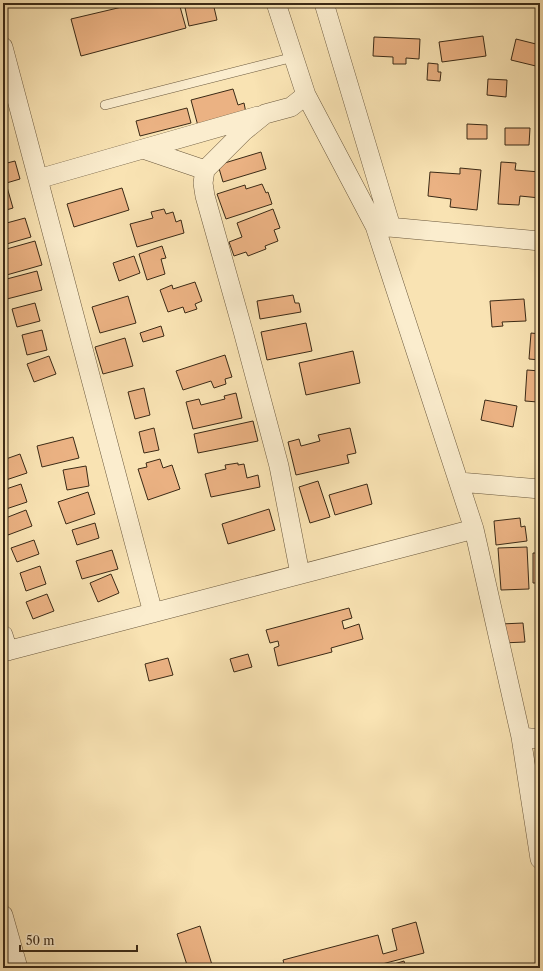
<svg xmlns="http://www.w3.org/2000/svg" width="543" height="971" viewBox="0 0 543 971" font-family="'Libre Caslon Text',serif">
  <style>
    .building { fill: #ebb283; stroke: #3b2a16 }
    .lines { fill: none; stroke-linecap: round; stroke-linejoin: round }
    .lane-casing { stroke: #6a583d; stroke-width: 10 }
    .street-casing { stroke: #6a583d; stroke-width: 20 }
    .lane { stroke: #fbedce; stroke-width: 9 }
    .street { stroke: #fbedce; stroke-width: 19 }
  </style>
  <rect width="100%" height="100%" fill="#f9e3b3"/>
  <filter id="stains"><feTurbulence type="fractalNoise" baseFrequency=".005" numOctaves="4"/><feColorMatrix values="0 0 0 0 .2 0 0 0 0 .09 0 0 0 0 .02 0 0 0 .5 -.17"/></filter>
  <radialGradient id="worn" r=".72"><stop offset=".6" stop-color="#630" stop-opacity="0"/><stop offset="1" stop-color="#630" stop-opacity=".3"/></radialGradient>
  <path class="building" d="M 139,3 L 179,3 L 186,28 L 81,56 L 71,19 Z
    M 184,3 L 213,3 L 217,20 L 189,26 Z
    M 483,36 L 486,56 L 442,62 L 439,42 Z
    M 374,37 L 420,39 L 419,59 L 406,58 L 406,64 L 393,64 L 393,57 L 373,56 Z
    M 516,39 L 540,45 L 540,67 L 511,60 Z
    M 428,63 L 438,64 L 438,72 L 441,72 L 440,81 L 427,80 Z
    M 488,79 L 507,80 L 506,97 L 487,95 Z
    M 233,89 L 238,105 L 244,103 L 246,113 L 198,126 L 191,100 Z
    M 187,108 L 191,123 L 140,136 L 136,121 Z
    M 467,124 L 487,125 L 487,139 L 467,139 Z
    M 505,128 L 530,128 L 529,145 L 505,145 Z
    M 261,152 L 266,169 L 223,182 L 218,165 Z
    M 15,161 L 20,179 L 3,184 L 3,164 Z
    M 501,162 L 516,163 L 515,170 L 540,172 L 540,198 L 520,196 L 519,205 L 498,204 Z
    M 460,168 L 481,170 L 477,210 L 450,207 L 451,199 L 428,196 L 430,172 L 460,174 Z
    M 262,184 L 266,193 L 268,192 L 272,204 L 226,219 L 217,194 L 245,185 L 246,189 Z
    M 7,187 L 13,208 L 3,211 L 3,188 Z
    M 122,188 L 129,210 L 74,227 L 67,204 Z
    M 164,209 L 166,214 L 173,212 L 176,222 L 181,220 L 184,233 L 137,247 L 130,224 L 153,218 L 151,212 Z
    M 273,209 L 280,228 L 274,230 L 278,241 L 265,246 L 266,249 L 248,256 L 246,252 L 234,256 L 229,242 L 242,237 L 237,223 Z
    M 25,218 L 31,237 L 3,245 L 3,224 Z
    M 35,241 L 42,265 L 3,276 L 3,250 Z
    M 162,246 L 166,258 L 161,259 L 165,274 L 147,280 L 139,254 Z
    M 134,256 L 140,273 L 119,281 L 113,263 Z
    M 37,271 L 42,290 L 3,300 L 3,280 Z
    M 195,282 L 202,301 L 195,304 L 197,309 L 185,313 L 183,307 L 168,312 L 160,290 L 172,285 L 173,289 Z
    M 293,295 L 295,303 L 299,303 L 301,312 L 260,319 L 257,301 Z
    M 128,296 L 136,323 L 100,333 L 92,307 Z
    M 524,299 L 526,321 L 502,322 L 503,326 L 492,327 L 490,301 Z
    M 35,303 L 40,321 L 17,327 L 12,309 Z
    M 306,323 L 312,351 L 267,360 L 261,332 Z
    M 161,326 L 164,336 L 143,342 L 140,333 Z
    M 42,330 L 47,350 L 27,355 L 22,335 Z
    M 531,333 L 540,334 L 540,360 L 529,359 Z
    M 125,338 L 133,366 L 103,374 L 95,347 Z
    M 353,351 L 360,383 L 306,395 L 299,363 Z
    M 225,355 L 232,377 L 225,379 L 226,384 L 214,388 L 211,381 L 183,390 L 176,371 Z
    M 49,356 L 56,374 L 34,382 L 27,364 Z
    M 527,370 L 540,371 L 540,395 L 539,395 L 538,402 L 525,401 Z
    M 144,388 L 150,415 L 135,419 L 128,392 Z
    M 236,393 L 242,418 L 193,429 L 186,402 L 199,399 L 201,405 L 225,399 L 224,396 Z
    M 485,400 L 517,406 L 513,427 L 481,420 Z
    M 253,421 L 258,441 L 198,453 L 194,434 Z
    M 154,428 L 159,450 L 144,453 L 139,432 Z
    M 350,428 L 356,453 L 347,455 L 349,463 L 296,475 L 288,442 L 299,439 L 301,446 L 320,441 L 318,435 Z
    M 73,437 L 79,458 L 42,467 L 37,446 Z
    M 20,454 L 27,473 L 3,481 L 3,460 Z
    M 160,459 L 163,468 L 172,465 L 180,489 L 148,500 L 138,469 L 147,467 L 146,463 Z
    M 238,463 L 238,465 L 244,464 L 247,478 L 258,475 L 260,487 L 211,497 L 205,474 L 226,469 L 225,465 Z
    M 86,466 L 89,486 L 67,490 L 63,470 Z
    M 318,481 L 330,517 L 310,523 L 299,487 Z
    M 21,484 L 27,502 L 3,510 L 3,490 Z
    M 367,484 L 372,504 L 335,515 L 329,495 Z
    M 88,492 L 95,514 L 66,524 L 58,502 Z
    M 269,509 L 275,530 L 228,544 L 222,524 Z
    M 26,510 L 32,526 L 8,535 L 3,522 L 3,519 Z
    M 520,518 L 521,527 L 525,526 L 527,541 L 496,545 L 494,521 Z
    M 95,523 L 99,538 L 77,545 L 72,530 Z
    M 34,540 L 39,554 L 17,562 L 11,548 Z
    M 527,547 L 529,589 L 501,590 L 498,548 Z
    M 112,550 L 118,569 L 82,579 L 76,561 Z
    M 533,553 L 540,553 L 540,583 L 533,583 Z
    M 40,566 L 46,584 L 26,591 L 20,573 Z
    M 111,574 L 119,593 L 98,602 L 90,583 Z
    M 47,594 L 54,611 L 33,619 L 26,602 Z
    M 349,608 L 352,618 L 342,621 L 344,629 L 359,624 L 363,639 L 331,648 L 332,652 L 278,666 L 274,648 L 279,646 L 278,641 L 270,643 L 266,630 Z
    M 523,623 L 525,642 L 502,643 L 501,624 Z
    M 248,654 L 252,667 L 234,672 L 230,659 Z
    M 168,658 L 173,675 L 149,681 L 145,664 Z
    M 416,922 L 424,953 L 367,968 L 285,968 L 283,960 L 378,935 L 383,954 L 397,950 L 392,929 Z
    M 200,926 L 213,968 L 188,968 L 177,934 Z
    M 404,961 L 406,968 L 381,968 Z"/>
  <g class="lines">
    <g class="lane-casing">
      <path id="lane" d="M 105,105 L 294,57"/>
    </g>
    <g class="street-casing">
      <path id="street" d="M 276,3 L 306,95 L 375,226 L 474,529 L 521,737 L 540,859
        M 324,3 L 391,227
        M 3,47 L 153,613
        M 143,149 L 205,170
        M 38,179 L 258,116
        M 378,226 L 540,241
        M 459,482 L 540,489
        M 300,574 L 279,466 L 243,331 L 205,196 L 203,183 L 205,170 L 244,131 L 265,114 L 291,107 L 306,95
        M 3,635 L 8,651
        M 3,652 L 474,529
        M 521,737 L 540,739
        M 3,915 L 18,968"/>
    </g>
    <use href="#lane" class="lane"/>
    <use href="#street" class="street"/>
  </g>
  <rect width="543" height="971" fill="none" stroke="#f9e3b3" stroke-width="16"/>
  <rect x="4" y="4" width="535" height="963" fill="none" stroke="#3b2a16" stroke-width="2"/>
  <rect x="8" y="8" width="527" height="955" fill="none" stroke="#3b2a16"/>
  <path d="M20 945v6h117v-6" fill="none" stroke="#3b2a16" stroke-width="2"/>
  <text x="26" y="945" font-size="12" fill="#3b2a16" stroke="#fbedce" stroke-width="3" paint-order="stroke">50 m</text>
  <rect width="100%" height="100%" filter="url(#stains)"/>
  <rect width="100%" height="100%" fill="url(#worn)"/>
</svg>
